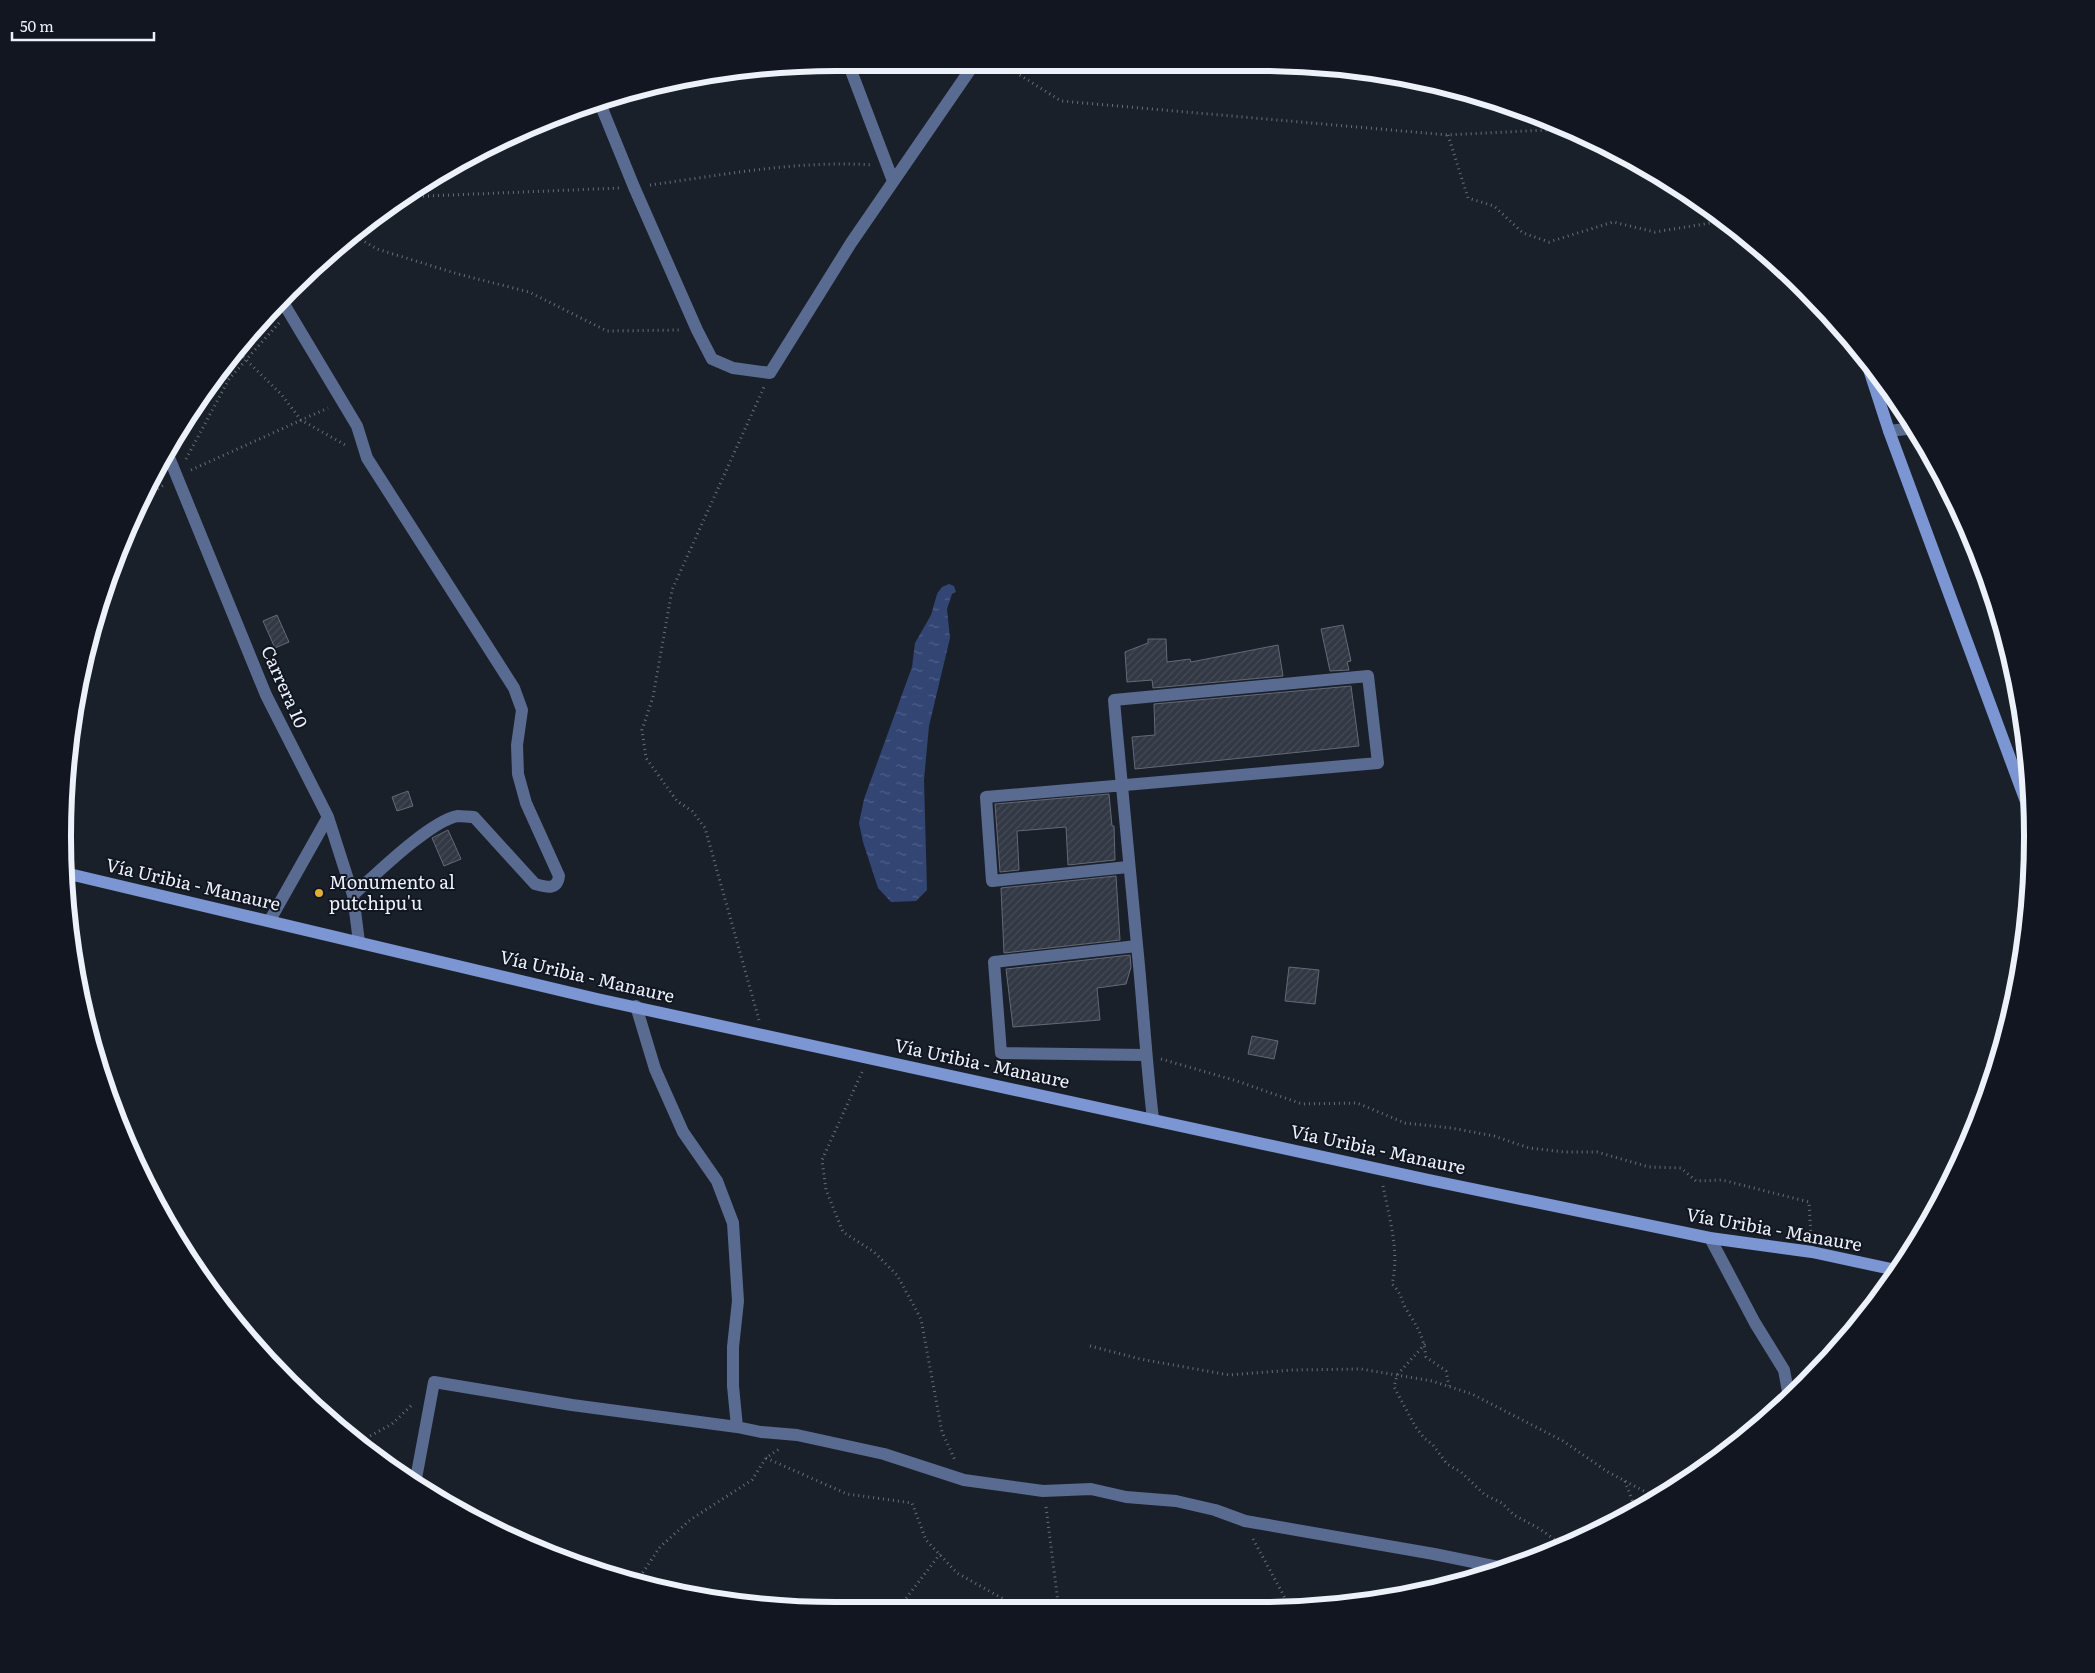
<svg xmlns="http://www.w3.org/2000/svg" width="2095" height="1673" viewBox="0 0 2095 1673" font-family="Literata,serif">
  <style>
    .water { fill: url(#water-ripples) }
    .building { fill: url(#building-hatch); stroke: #636976 }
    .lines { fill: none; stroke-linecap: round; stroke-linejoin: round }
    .path { stroke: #686d76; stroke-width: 3; stroke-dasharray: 1 4; stroke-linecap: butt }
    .street { stroke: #5a6b91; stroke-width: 12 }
    .secondary { stroke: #7b96d3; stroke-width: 12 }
    .poi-dot { fill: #e1af34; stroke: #111621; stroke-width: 2 }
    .labels { text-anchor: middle; stroke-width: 4; stroke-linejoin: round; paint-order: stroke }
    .street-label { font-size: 18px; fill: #edf1f9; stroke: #111621 }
    .poi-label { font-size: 18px; fill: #edf1f9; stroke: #111621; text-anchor: start }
    .rim { fill: none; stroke: #edf1f9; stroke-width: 6 }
  </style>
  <defs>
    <pattern id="water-ripples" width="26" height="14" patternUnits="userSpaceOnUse" patternTransform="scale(1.25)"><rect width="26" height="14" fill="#324573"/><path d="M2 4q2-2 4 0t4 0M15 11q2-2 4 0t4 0" fill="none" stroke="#506088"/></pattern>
    <pattern id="building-hatch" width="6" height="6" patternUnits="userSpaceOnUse" patternTransform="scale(1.25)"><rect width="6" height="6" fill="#323844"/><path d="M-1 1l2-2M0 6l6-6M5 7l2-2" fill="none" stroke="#464c56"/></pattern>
  </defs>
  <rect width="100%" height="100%" fill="#1a202a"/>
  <path class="water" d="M 949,584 L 954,586 L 956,592 L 952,594 L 947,609 L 950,638 L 929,726 L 924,780 L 927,890 L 916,901 L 891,902 L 878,888 L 863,842 L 859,823 L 864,799 L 912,667 L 915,643 L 931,615 L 937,594 L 942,587 Z"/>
  <path class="building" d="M 277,615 L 289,642 L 275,648 L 263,621 Z
    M 1343,625 L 1351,661 L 1347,662 L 1349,670 L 1330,671 L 1321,629 Z
    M 1148,639 L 1166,639 L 1167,662 L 1190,659 L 1191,662 L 1278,645 L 1283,676 L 1153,688 L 1152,680 L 1127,682 L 1125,652 L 1148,643 Z
    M 1351,686 L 1359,746 L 1135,769 L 1132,737 L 1155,735 L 1154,704 Z
    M 408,791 L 413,806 L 397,811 L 392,797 Z
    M 1109,794 L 1112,826 L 1114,826 L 1115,860 L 1068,865 L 1066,827 L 1017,831 L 1019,870 L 1000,872 L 995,804 Z
    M 448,830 L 461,859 L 444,866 L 432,838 Z
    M 1116,876 L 1120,940 L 1004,953 L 1001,888 Z
    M 1130,955 L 1131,967 L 1126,984 L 1097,988 L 1100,1020 L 1013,1027 L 1006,969 Z
    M 1289,967 L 1319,970 L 1315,1004 L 1285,1001 Z
    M 1252,1036 L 1278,1041 L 1274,1059 L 1248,1054 Z"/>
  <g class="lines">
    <path class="path" d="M 1007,67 L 1061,101 L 1448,135 L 1564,129
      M 1448,135 L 1468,198 L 1494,206 L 1523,233 L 1549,242 L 1613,222 L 1655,232 L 1723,221
      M 650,185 C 723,175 798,160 872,165
      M 403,197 L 619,188
      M 352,234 L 377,249 L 458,274 L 529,292 L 607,331 L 681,330
      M 236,350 L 281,394 L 301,420 L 347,446
      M 186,459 L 229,379 L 279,323
      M 191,470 L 328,408
      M 141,500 L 164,485
      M 759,1020 L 705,828 L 692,811 L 677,801 L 646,758 L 642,730 L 653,697 L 672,590 L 764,387
      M 1161,1059 L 1237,1081 L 1302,1104 L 1357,1103 L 1405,1123 L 1451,1128 L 1494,1136 L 1529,1148 L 1565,1152 L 1597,1152 L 1649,1167 L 1681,1168 L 1696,1181 L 1722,1180 L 1809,1202 L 1811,1237
      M 862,1072 L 822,1160 L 826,1190 L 843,1232 L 874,1252 L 897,1275 L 921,1319 L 942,1432 L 955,1460
      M 1383,1186 C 1389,1217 1400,1252 1392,1284 C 1402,1294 1400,1298 1406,1309 C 1417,1327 1423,1334 1426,1357 L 1446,1371 L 1449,1386
      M 1425,1344 L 1397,1375 L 1394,1387 L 1415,1426 L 1424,1438 L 1433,1445 L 1447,1464 L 1461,1472 L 1485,1495 L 1502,1503 L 1514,1515 L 1540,1529 L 1562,1545
      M 1090,1346 L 1140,1359 L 1229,1375 L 1292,1370 L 1361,1369 L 1432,1381 L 1472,1394 L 1563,1441 L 1608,1472 L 1657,1498
      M 357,1443 L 392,1424 L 413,1404
      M 766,1458 L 847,1494 L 912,1503 L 926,1540 L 957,1573 L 1023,1610
      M 1625,1481 L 1636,1511
      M 1046,1507 L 1059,1610
      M 1253,1539 L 1291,1609
      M 637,1581 L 660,1547 L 690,1520 L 752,1480 L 766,1458 L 779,1449
      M 897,1610 L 940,1554"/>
    <path class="street" d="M 850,68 L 893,181
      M 599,101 L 634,187 L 697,330 L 712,359 L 733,368 L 770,373 L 851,243 L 972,67
      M 281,299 L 357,426 L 367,458 L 514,688 L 522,710 L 517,745 L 518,774 L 526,803 L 559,876 C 557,891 546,887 535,884 L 474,817 C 469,817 463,816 458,816 C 431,820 374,876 353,895
      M 1889,431 L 1915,428
      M 166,450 L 266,695 L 328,817 L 353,895 L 359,942
      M 1128,867 L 992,881 L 986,797 L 1378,763 L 1368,676 L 1114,700 C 1121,782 1129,864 1137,945 C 1143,1003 1146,1061 1153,1119
      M 270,920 L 328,817
      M 1137,946 L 994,962 L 1001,1053 L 1145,1055
      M 636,1006 L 655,1069 L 683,1132 L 717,1181 L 733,1223 L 738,1301 L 733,1347 L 733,1386 L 737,1427 L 761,1432 L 797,1435 L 884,1454 L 964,1480 L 1043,1491 L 1091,1489 L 1126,1497 L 1176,1501 L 1215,1510 L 1245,1521 L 1434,1554 L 1508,1569
      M 1710,1238 L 1755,1323 L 1784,1370 L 1789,1397
      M 415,1484 L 434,1382 L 572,1405 L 737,1427"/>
    <path class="secondary" d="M 1865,357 L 1889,431 L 2028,807
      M 65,873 L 597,999 L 1429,1180 L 1710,1238 L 1812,1252 L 1896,1270"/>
  </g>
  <circle class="poi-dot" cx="319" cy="893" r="5"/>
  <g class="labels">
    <g class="street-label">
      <text transform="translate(284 687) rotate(66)" y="6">Carrera 10</text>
      <text transform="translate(193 885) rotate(13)" y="6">Vía Uribia - Manaure</text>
      <text transform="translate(587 977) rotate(13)" y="6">Vía Uribia - Manaure</text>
      <text transform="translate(982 1064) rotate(12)" y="6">Vía Uribia - Manaure</text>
      <text transform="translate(1378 1150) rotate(12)" y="6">Vía Uribia - Manaure</text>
      <text transform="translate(1774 1230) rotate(10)" y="6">Vía Uribia - Manaure</text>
    </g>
    <g class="poi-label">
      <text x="329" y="889">Monumento al<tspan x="329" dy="21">putchipu'u</tspan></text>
    </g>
  </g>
  <path d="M0 0H2095V1673H0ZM836 71H1259A765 765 0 0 1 2024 836V837A765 765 0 0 1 1259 1602H836A765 765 0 0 1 71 837V836A765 765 0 0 1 836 71Z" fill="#111621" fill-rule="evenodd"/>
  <path class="rim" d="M836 71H1259A765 765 0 0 1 2024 836V837A765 765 0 0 1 1259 1602H836A765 765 0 0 1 71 837V836A765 765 0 0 1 836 71Z"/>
  <path d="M12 32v8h142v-8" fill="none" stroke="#edf1f9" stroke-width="2.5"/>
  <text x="20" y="32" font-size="15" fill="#edf1f9" stroke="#111621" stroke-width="4" paint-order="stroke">50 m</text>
</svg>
